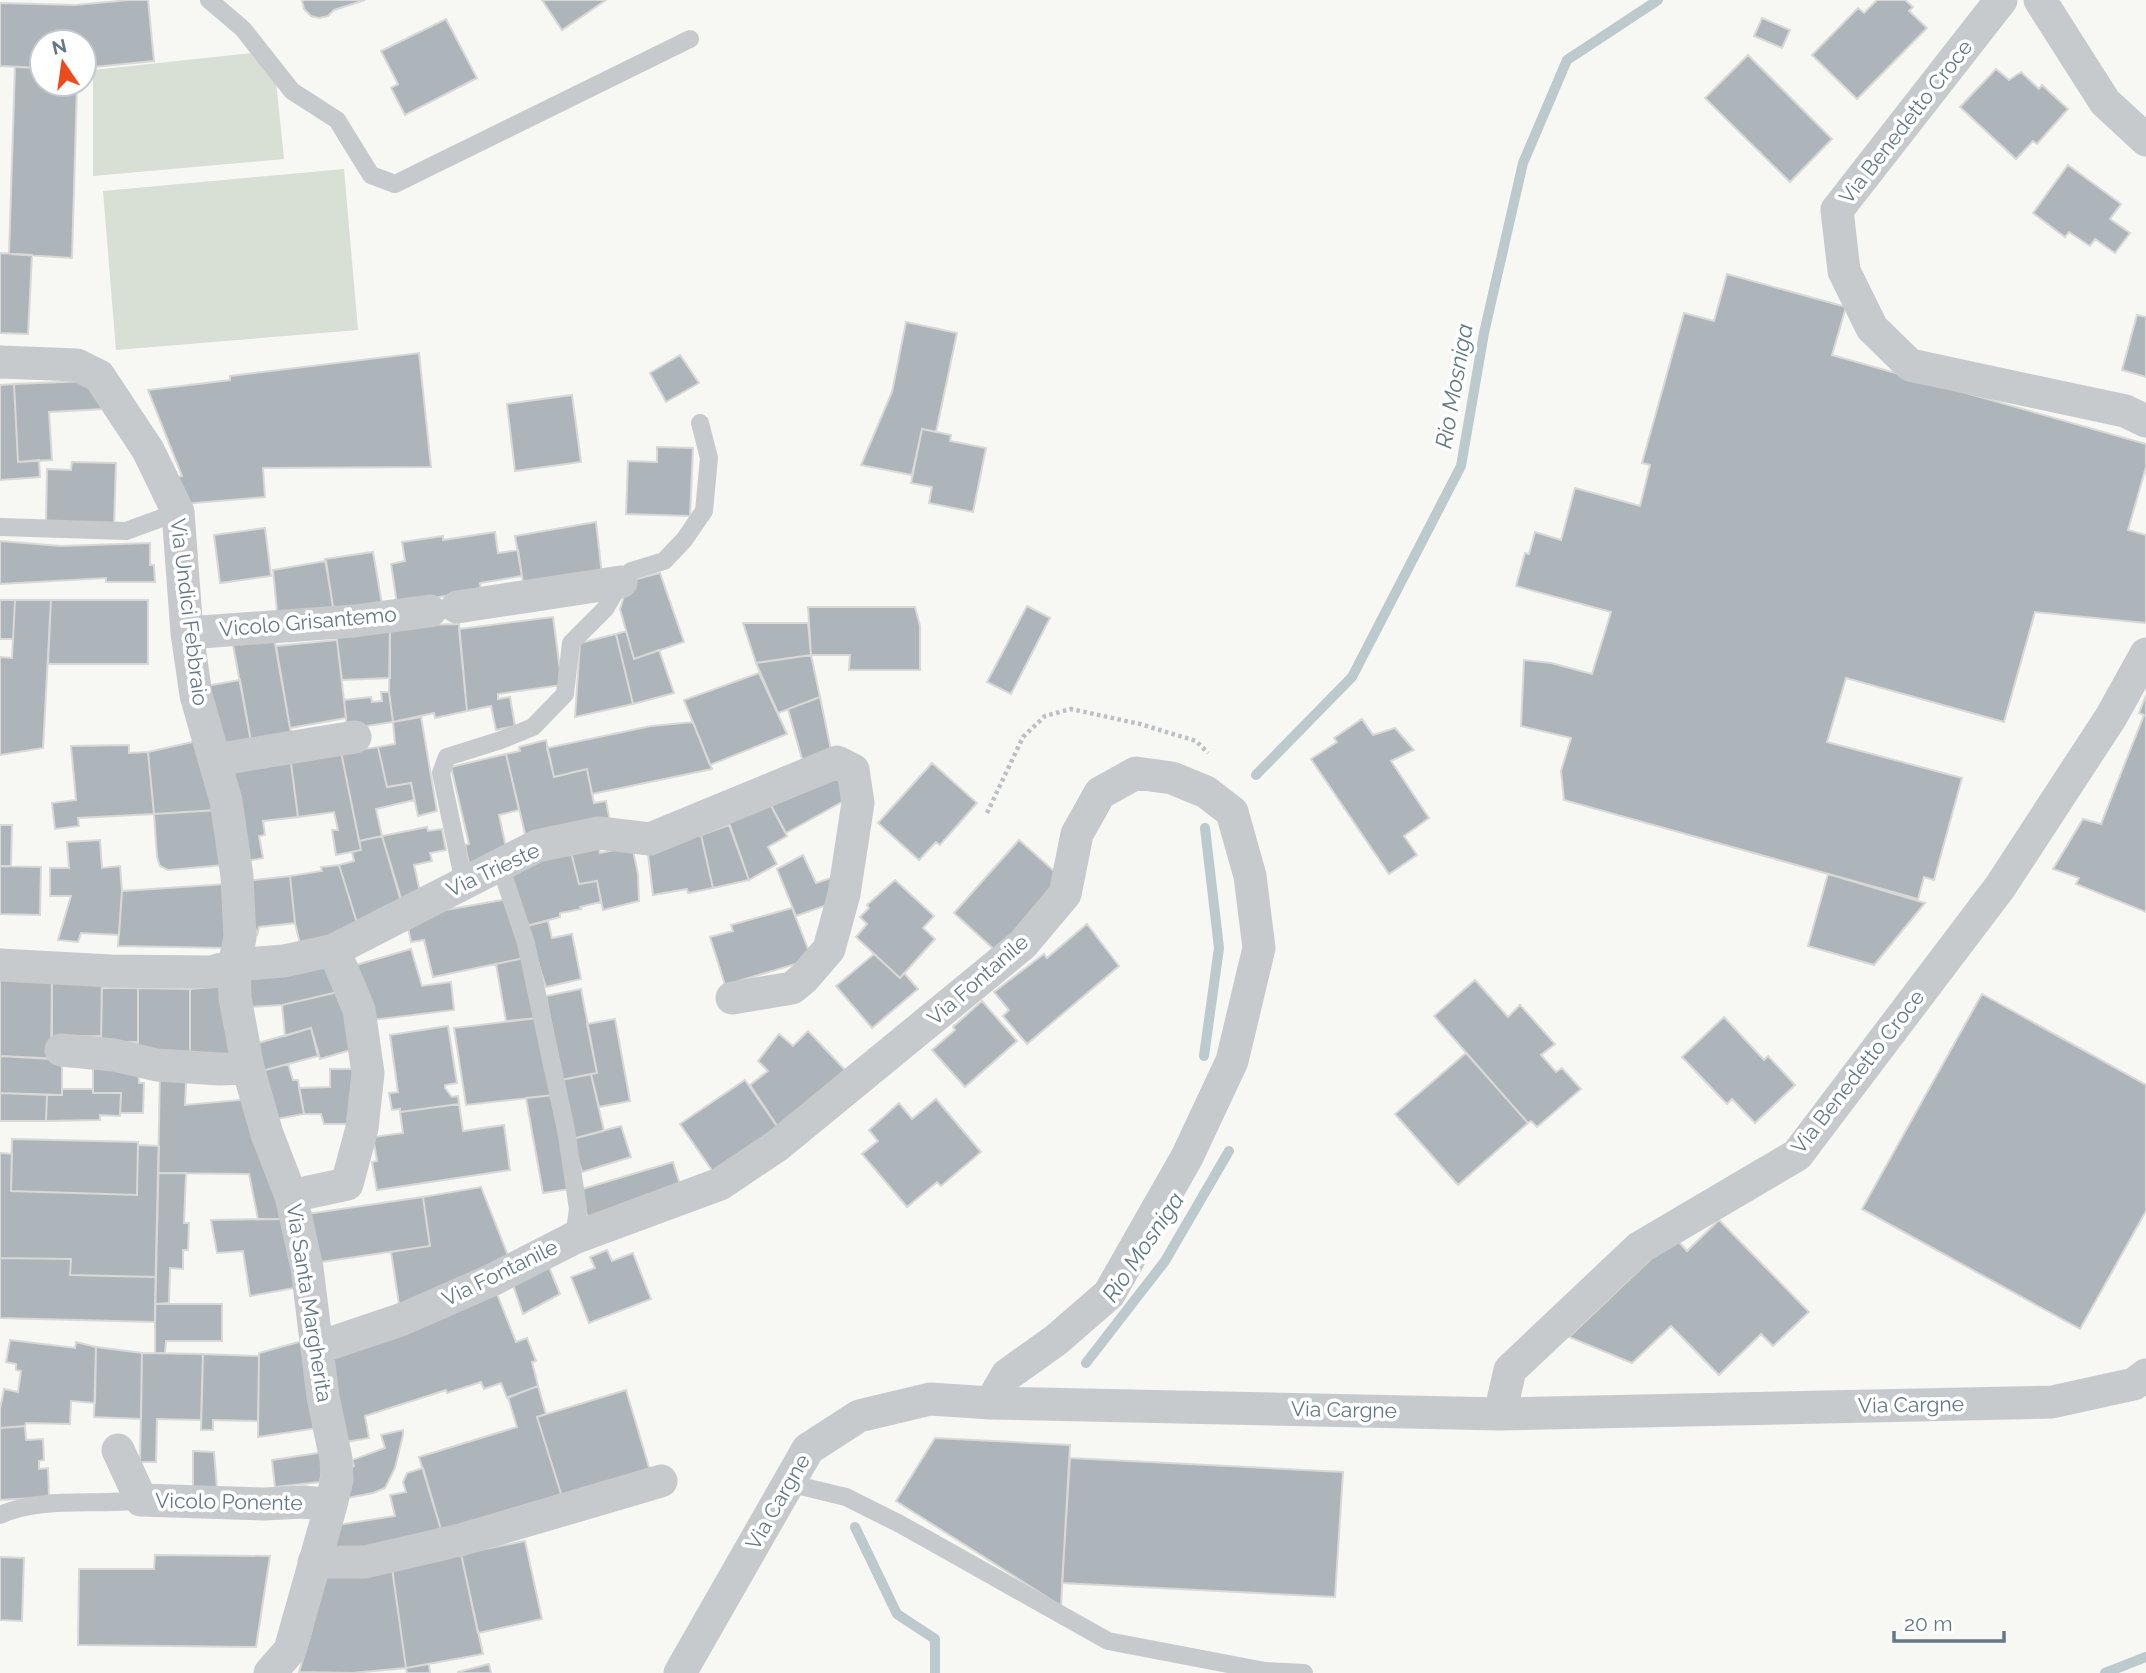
<svg xmlns="http://www.w3.org/2000/svg" width="2146" height="1673" viewBox="0 0 2146 1673" font-family="Raleway,sans-serif">
  <style>
    .green { fill: #d8dfd4 }
    .lines { fill: none; stroke-linecap: round; stroke-linejoin: round }
    .stream { stroke: #bcc9cd; stroke-width: 10 }
    .building { fill: #adb5bb; stroke: #d8d8d6; stroke-width: 2 }
    .path { stroke: #bdc0c2; stroke-width: 4.5; stroke-dasharray: 3.5 3.5; stroke-linecap: butt }
    .service { stroke: #c6cacd; stroke-width: 18 }
    .minor { stroke: #c6cacd; stroke-width: 33 }
    .labels { text-anchor: middle; stroke-width: 7; stroke-linejoin: round; paint-order: stroke }
    .street-label { font-size: 21px; fill: #647886; stroke: #fff }
    .water-label { font-size: 23px; font-style: italic; fill: #607a83; stroke: #fff }
  </style>
  <rect width="100%" height="100%" fill="#f7f7f3"/>
  <path class="green" d="M 252,53 L 276,82 L 284,159 L 93,176 L 93,70 Z
    M 344,169 L 358,330 L 116,350 L 103,191 Z"/>
  <g class="lines">
    <path class="stream" d="M 1256,775 L 1352,677 L 1461,466 L 1484,333 L 1523,163 L 1567,60 L 1658,0
      M 1204,1056 L 1219,948 L 1205,828
      M 1086,1363 L 1165,1261 L 1229,1151
      M 855,1527 L 897,1614 L 935,1639 L 935,1673
      M 2105,1673 L 2146,1657"/>
  </g>
  <path class="building" d="M 129,0 L 148,0 L 154,61 L 84,68 L 84,42 L 42,42 L 42,68 L 0,66 L 0,3 L 75,5 Z
    M 302,0 L 365,0 L 334,10 L 328,16 L 319,18 L 311,16 L 304,9 Z
    M 542,0 L 606,0 L 562,30 Z
    M 1877,0 L 1905,0 L 1913,7 L 1909,11 L 1927,28 L 1857,99 L 1812,55 L 1858,8 L 1864,13 Z
    M 1762,18 L 1790,30 L 1782,48 L 1754,36 Z
    M 446,19 L 477,78 L 405,115 L 391,88 L 398,84 L 381,51 Z
    M 1748,55 L 1832,139 L 1790,182 L 1705,98 Z
    M 15,67 L 42,68 L 42,84 L 77,84 L 72,258 L 9,254 Z
    M 1996,69 L 2009,80 L 2021,72 L 2039,89 L 2042,85 L 2068,109 L 2037,144 L 2033,141 L 2016,159 L 1960,107 Z
    M 2068,165 L 2121,204 L 2110,219 L 2130,233 L 2115,253 L 2095,239 L 2090,246 L 2069,232 L 2065,237 L 2033,213 Z
    M 0,253 L 32,255 L 28,334 L 0,333 Z
    M 1727,274 L 1846,307 L 1832,355 L 2146,444 L 2146,467 L 2128,530 L 2146,535 L 2146,623 L 2035,612 L 2004,722 L 1846,678 L 1827,742 L 1962,778 L 1934,880 L 1924,877 L 1918,899 L 1564,800 L 1561,771 L 1571,738 L 1521,726 L 1524,660 L 1551,663 L 1592,674 L 1611,612 L 1516,586 L 1525,553 L 1529,554 L 1535,532 L 1561,540 L 1575,488 L 1640,506 L 1650,465 L 1642,463 L 1684,313 L 1714,321 Z
    M 2137,315 L 2146,317 L 2146,377 L 2122,370 Z
    M 906,322 L 957,333 L 936,432 L 922,429 L 912,475 L 861,465 L 892,392 Z
    M 419,353 L 431,467 L 263,468 L 265,497 L 183,504 L 177,477 L 182,476 L 148,390 L 230,380 L 230,376 Z
    M 680,355 L 699,383 L 666,402 L 650,373 Z
    M 88,381 L 103,409 L 49,412 L 52,460 L 18,462 L 14,384 Z
    M 14,384 L 18,462 L 39,460 L 40,477 L 0,480 L 0,385 Z
    M 572,395 L 581,462 L 515,471 L 507,404 Z
    M 922,429 L 951,435 L 950,441 L 986,448 L 973,512 L 929,503 L 932,487 L 911,483 Z
    M 657,447 L 693,448 L 690,516 L 626,514 L 628,461 L 657,462 Z
    M 72,462 L 116,463 L 114,527 L 46,525 L 47,469 L 71,470 Z
    M 596,522 L 602,575 L 524,588 L 515,536 Z
    M 265,528 L 271,576 L 220,583 L 214,535 Z
    M 495,532 L 498,553 L 518,550 L 522,576 L 480,583 L 481,590 L 397,604 L 391,564 L 405,561 L 402,542 L 443,536 L 443,540 Z
    M 0,541 L 61,546 L 150,543 L 150,565 L 154,565 L 155,582 L 106,582 L 106,578 L 0,584 Z
    M 373,552 L 383,610 L 335,618 L 325,559 Z
    M 326,561 L 334,614 L 278,621 L 273,570 Z
    M 660,573 L 684,642 L 634,659 L 620,609 L 629,581 Z
    M 0,600 L 15,600 L 13,639 L 0,639 Z
    M 15,600 L 51,600 L 43,748 L 0,755 L 0,657 L 12,658 Z
    M 51,600 L 148,600 L 148,664 L 48,664 Z
    M 1027,606 L 1050,618 L 1011,694 L 987,682 Z
    M 808,607 L 915,607 L 920,626 L 920,670 L 849,670 L 850,655 L 811,655 Z
    M 553,617 L 562,685 L 498,694 L 498,699 L 510,697 L 515,726 L 496,730 L 491,706 L 467,711 L 459,629 Z
    M 743,623 L 808,623 L 811,655 L 756,663 Z
    M 459,624 L 467,711 L 435,718 L 434,713 L 393,722 L 389,692 L 390,626 Z
    M 390,626 L 390,678 L 342,680 L 336,632 Z
    M 626,631 L 634,659 L 659,650 L 674,693 L 633,704 L 616,634 Z
    M 616,634 L 633,704 L 575,717 L 580,643 Z
    M 274,638 L 292,739 L 252,747 L 233,645 Z
    M 337,640 L 346,718 L 290,728 L 276,646 Z
    M 811,655 L 820,697 L 778,713 L 756,663 Z
    M 759,673 L 787,734 L 710,765 L 684,700 Z
    M 240,680 L 252,747 L 218,745 L 206,686 Z
    M 381,692 L 389,692 L 393,722 L 347,729 L 344,700 L 371,697 L 372,702 L 382,701 Z
    M 2146,695 L 2146,912 L 2076,884 L 2079,878 L 2053,869 L 2083,819 L 2101,824 L 2144,715 L 2139,713 Z
    M 820,697 L 832,755 L 804,766 L 788,709 Z
    M 421,717 L 437,811 L 418,816 L 411,783 L 387,787 L 378,747 L 395,744 L 393,722 Z
    M 1362,719 L 1373,735 L 1395,728 L 1414,750 L 1391,761 L 1429,818 L 1404,836 L 1417,855 L 1389,874 L 1311,759 L 1337,742 L 1334,738 Z
    M 693,722 L 712,769 L 592,794 L 587,769 L 554,777 L 547,748 L 651,726 Z
    M 201,740 L 217,810 L 154,814 L 148,752 Z
    M 546,740 L 554,777 L 587,769 L 594,803 L 606,801 L 610,822 L 527,842 L 506,754 L 520,751 L 519,747 Z
    M 129,745 L 129,753 L 148,752 L 154,814 L 78,818 L 79,826 L 55,829 L 52,803 L 76,800 L 71,746 Z
    M 378,747 L 387,787 L 411,783 L 414,800 L 376,809 L 382,836 L 359,841 L 341,752 Z
    M 341,752 L 361,850 L 336,855 L 332,830 L 338,830 L 334,812 L 298,817 L 290,756 Z
    M 506,754 L 519,810 L 499,815 L 507,852 L 469,864 L 465,845 L 469,844 L 451,767 Z
    M 290,756 L 298,817 L 263,821 L 265,835 L 259,836 L 263,858 L 247,861 L 227,766 Z
    M 932,763 L 977,803 L 940,845 L 936,842 L 919,860 L 878,823 Z
    M 839,772 L 849,798 L 786,833 L 767,798 Z
    M 767,798 L 787,836 L 768,847 L 777,864 L 749,880 L 726,814 Z
    M 217,810 L 224,865 L 168,870 L 160,866 L 157,857 L 154,814 Z
    M 0,825 L 12,825 L 11,866 L 0,866 Z
    M 729,825 L 749,880 L 713,888 L 701,835 Z
    M 427,827 L 428,831 L 442,829 L 446,850 L 430,853 L 432,861 L 414,865 L 420,892 L 401,901 L 382,836 Z
    M 701,835 L 713,888 L 688,893 L 687,889 L 653,895 L 647,846 Z
    M 382,836 L 403,905 L 358,926 L 339,865 L 354,861 L 352,852 L 361,850 L 359,841 Z
    M 100,840 L 102,868 L 120,866 L 122,891 L 119,935 L 81,933 L 78,942 L 58,940 L 71,896 L 50,896 L 50,868 L 69,868 L 67,842 Z
    M 1019,840 L 1063,879 L 997,952 L 954,913 Z
    M 597,842 L 600,853 L 632,846 L 638,874 L 639,901 L 603,910 L 597,881 L 579,884 L 570,848 Z
    M 570,848 L 579,884 L 597,881 L 601,902 L 580,907 L 581,909 L 560,913 L 560,917 L 526,926 L 505,870 Z
    M 803,855 L 816,883 L 837,876 L 827,905 L 796,916 L 777,869 Z
    M 339,865 L 358,926 L 301,948 L 295,923 L 290,876 L 322,871 L 321,867 Z
    M 0,866 L 41,867 L 40,915 L 0,914 Z
    M 1828,874 L 1925,903 L 1874,965 L 1808,946 Z
    M 290,876 L 295,923 L 259,927 L 257,936 L 246,881 Z
    M 895,880 L 934,916 L 923,928 L 935,939 L 900,978 L 856,937 L 867,924 L 860,917 L 869,908 L 867,905 Z
    M 227,884 L 227,948 L 118,946 L 122,891 Z
    M 508,899 L 525,958 L 433,977 L 424,940 L 411,942 L 407,923 L 417,915 Z
    M 792,908 L 812,959 L 725,985 L 710,937 L 733,931 L 731,925 Z
    M 548,921 L 552,938 L 572,934 L 581,979 L 546,987 L 526,926 Z
    M 1087,924 L 1119,966 L 1027,1044 L 1003,1016 L 1009,1010 L 994,992 L 1044,954 L 1047,958 Z
    M 411,949 L 422,986 L 451,982 L 454,1010 L 372,1020 L 356,965 Z
    M 874,954 L 900,978 L 904,973 L 918,989 L 872,1028 L 836,986 Z
    M 525,958 L 538,1018 L 506,1021 L 496,964 Z
    M 328,967 L 338,992 L 282,1005 L 248,1007 L 246,972 Z
    M 0,979 L 52,981 L 51,1059 L 0,1056 Z
    M 1475,980 L 1508,1017 L 1520,1005 L 1555,1044 L 1541,1055 L 1556,1072 L 1562,1068 L 1581,1089 L 1537,1127 L 1531,1121 L 1528,1123 L 1434,1016 Z
    M 52,981 L 102,981 L 101,1036 L 52,1037 Z
    M 223,986 L 234,1061 L 190,1061 L 190,989 Z
    M 102,988 L 138,988 L 138,1042 L 101,1042 Z
    M 138,988 L 190,989 L 190,1061 L 138,1051 Z
    M 581,989 L 597,1073 L 561,1080 L 546,996 Z
    M 338,992 L 354,1049 L 320,1059 L 311,1028 L 285,1036 L 282,1005 Z
    M 1982,994 L 2146,1085 L 2146,1211 L 2080,1329 L 1862,1209 Z
    M 982,1001 L 1017,1041 L 965,1087 L 932,1050 L 955,1030 L 953,1027 Z
    M 1724,1017 L 1764,1060 L 1768,1056 L 1795,1085 L 1755,1123 L 1732,1099 L 1727,1104 L 1682,1057 Z
    M 538,1018 L 554,1095 L 466,1105 L 454,1028 Z
    M 615,1019 L 630,1101 L 599,1107 L 591,1074 L 597,1073 L 587,1024 Z
    M 448,1026 L 457,1083 L 445,1085 L 445,1088 L 452,1097 L 458,1096 L 459,1104 L 400,1112 L 400,1109 L 392,1110 L 389,1093 L 398,1092 L 390,1035 Z
    M 311,1028 L 318,1056 L 258,1072 L 251,1045 Z
    M 808,1031 L 847,1072 L 783,1135 L 750,1085 L 768,1071 L 758,1061 L 779,1034 L 793,1046 Z
    M 1466,1053 L 1528,1123 L 1458,1185 L 1395,1114 Z
    M 0,1056 L 62,1059 L 62,1095 L 0,1093 Z
    M 93,1062 L 138,1068 L 139,1083 L 144,1083 L 143,1113 L 120,1113 L 121,1093 L 93,1093 Z
    M 288,1064 L 293,1080 L 298,1080 L 304,1114 L 271,1120 L 258,1072 Z
    M 330,1069 L 356,1069 L 349,1124 L 324,1124 L 321,1114 L 304,1114 L 299,1088 L 330,1087 Z
    M 160,1071 L 186,1083 L 185,1105 L 250,1099 L 282,1219 L 258,1219 L 249,1174 L 158,1173 Z
    M 591,1074 L 604,1131 L 572,1139 L 561,1080 Z
    M 745,1080 L 783,1135 L 718,1179 L 680,1124 Z
    M 62,1089 L 93,1089 L 93,1093 L 121,1093 L 120,1116 L 100,1115 L 100,1120 L 46,1121 L 47,1095 L 62,1095 Z
    M 0,1093 L 47,1095 L 46,1121 L 0,1121 Z
    M 554,1095 L 570,1189 L 543,1193 L 526,1098 Z
    M 936,1099 L 981,1152 L 941,1186 L 937,1182 L 907,1207 L 862,1154 L 878,1141 L 869,1130 L 899,1103 L 912,1119 Z
    M 459,1104 L 463,1131 L 504,1125 L 510,1170 L 377,1190 L 372,1162 L 377,1161 L 373,1137 L 403,1133 L 400,1112 Z
    M 621,1126 L 631,1157 L 582,1172 L 572,1139 Z
    M 12,1139 L 138,1142 L 137,1195 L 11,1191 Z
    M 138,1145 L 159,1146 L 156,1277 L 70,1275 L 71,1259 L 0,1258 L 0,1153 L 12,1154 L 11,1191 L 137,1195 Z
    M 673,1162 L 683,1194 L 589,1222 L 579,1190 Z
    M 158,1173 L 186,1173 L 184,1223 L 189,1223 L 188,1250 L 183,1250 L 183,1269 L 170,1268 L 169,1303 L 155,1304 Z
    M 481,1187 L 511,1263 L 400,1311 L 391,1252 L 430,1246 L 423,1197 Z
    M 423,1197 L 430,1246 L 314,1263 L 307,1214 Z
    M 282,1219 L 300,1287 L 250,1296 L 243,1251 L 217,1253 L 211,1220 Z
    M 1719,1220 L 1809,1312 L 1773,1346 L 1761,1334 L 1719,1375 L 1671,1326 L 1632,1363 L 1569,1337 L 1674,1237 L 1687,1251 Z
    M 607,1250 L 612,1261 L 633,1253 L 651,1299 L 589,1323 L 571,1277 L 595,1268 L 590,1257 Z
    M 0,1258 L 71,1259 L 70,1275 L 156,1277 L 155,1322 L 0,1318 Z
    M 546,1260 L 560,1294 L 523,1314 L 511,1279 Z
    M 495,1289 L 516,1342 L 527,1338 L 536,1361 L 532,1362 L 538,1386 L 507,1398 L 501,1383 L 484,1389 L 481,1382 L 447,1393 L 446,1390 L 365,1416 L 369,1438 L 339,1443 L 327,1355 Z
    M 155,1304 L 222,1304 L 222,1341 L 166,1341 L 165,1353 L 155,1353 Z
    M 10,1340 L 75,1348 L 76,1342 L 96,1347 L 95,1403 L 71,1401 L 70,1424 L 26,1423 L 25,1426 L 0,1428 L 0,1409 L 4,1389 L 18,1392 L 21,1371 L 16,1370 L 16,1364 L 6,1362 Z
    M 306,1340 L 318,1428 L 258,1437 L 259,1353 Z
    M 96,1347 L 142,1353 L 141,1419 L 94,1417 Z
    M 142,1353 L 203,1354 L 201,1420 L 157,1419 L 156,1462 L 140,1462 Z
    M 203,1354 L 259,1356 L 258,1421 L 213,1420 L 213,1430 L 201,1430 Z
    M 538,1386 L 546,1414 L 537,1417 L 562,1497 L 442,1533 L 419,1457 L 517,1427 L 508,1397 Z
    M 626,1390 L 651,1474 L 563,1500 L 537,1417 Z
    M 25,1426 L 26,1440 L 43,1439 L 44,1460 L 39,1461 L 39,1469 L 48,1468 L 49,1497 L 0,1500 L 0,1428 Z
    M 403,1430 L 403,1435 L 395,1468 L 385,1488 L 373,1493 L 347,1498 L 345,1471 L 354,1466 L 352,1460 L 385,1448 L 381,1435 Z
    M 935,1438 L 1070,1445 L 1061,1606 L 896,1501 Z
    M 193,1451 L 214,1452 L 217,1488 L 193,1488 Z
    M 325,1452 L 320,1482 L 275,1487 L 272,1460 Z
    M 1070,1458 L 1343,1472 L 1335,1597 L 1062,1583 Z
    M 423,1468 L 442,1533 L 347,1554 L 335,1548 L 337,1525 L 395,1516 L 390,1495 L 406,1492 L 403,1482 L 407,1473 Z
    M 525,1541 L 542,1619 L 478,1633 L 461,1554 Z
    M 461,1554 L 483,1654 L 406,1668 L 392,1568 Z
    M 155,1555 L 270,1556 L 256,1647 L 78,1645 L 79,1569 L 154,1569 Z
    M 0,1557 L 24,1558 L 22,1621 L 0,1620 Z
    M 392,1568 L 406,1668 L 352,1673 L 299,1672 L 311,1633 L 322,1576 Z
    M 429,1664 L 430,1673 L 407,1673 L 406,1668 Z
    M 489,1664 L 491,1673 L 458,1673 L 458,1672 Z"/>
  <g class="lines">
    <path class="path" d="M 987,813 L 1023,737 L 1045,716 L 1071,709 L 1140,724 L 1196,741 L 1208,753"/>
    <path class="service" d="M 209,0 L 243,29 L 292,91 L 337,120 L 371,175 L 395,184 L 690,39
      M 0,527 L 126,531 L 178,512
      M 500,865 L 526,943 L 566,1130 L 578,1209 L 574,1238
      M 464,883 L 441,773 L 447,757 L 501,740 L 533,727 L 565,694 L 571,643 L 605,609 L 621,582 L 631,571 L 664,561 L 684,540 L 704,511 L 709,458 L 700,423
      M 788,1483 L 846,1497 L 900,1524 L 1108,1641 L 1265,1671 L 1304,1673
      M 0,1515 C 43,1496 95,1506 141,1500"/>
    <path class="minor" d="M 2001,0 L 1837,210 L 1844,271 L 1872,328 L 1910,365 L 2125,411 L 2146,421
      M 2040,0 L 2105,102 L 2146,140
      M 0,362 L 77,365 L 99,376 L 148,450 L 178,512 L 187,633 L 196,695 L 226,801 L 237,876 L 240,938 L 234,965 L 235,998 L 248,1068 L 267,1134 L 291,1196 L 307,1268 L 323,1397 L 336,1459 L 337,1479 L 331,1505 L 290,1650 L 270,1673
      M 457,607 L 621,582
      M 187,633 L 354,621 L 430,611
      M 215,760 L 355,737
      M 0,965 L 111,971 L 212,972 L 234,965 L 284,961 L 334,950 L 537,846 L 599,833 L 650,839 L 837,762 L 853,770 L 858,803 L 844,894 L 829,949 L 804,978 L 792,988 L 732,998
      M 61,1050 L 114,1055 L 157,1065 L 220,1069 L 248,1068
      M 291,1196 L 347,1184 L 362,1128 L 368,1073 L 359,1010 L 334,950
      M 317,1348 L 403,1319 L 492,1280 L 574,1238 L 720,1184 L 778,1145 L 1023,944 L 1065,894 L 1077,834 L 1100,793 L 1136,773 L 1172,778 L 1206,792 L 1232,812 L 1250,876 L 1259,948 L 1232,1061 L 1187,1157 L 1109,1294 L 1056,1340 L 1007,1375 L 991,1403
      M 1500,1414 L 1510,1370 L 1639,1248 L 1797,1155 L 2000,887 L 2111,717 L 2146,654
      M 118,1450 L 141,1500 L 264,1504 L 304,1502 L 331,1505
      M 314,1562 L 365,1562 L 460,1540 L 661,1481
      M 680,1673 L 808,1449 L 859,1416 L 930,1399 L 991,1403 L 1500,1414 L 2052,1402 L 2134,1384 L 2146,1375"/>
  </g>
  <g class="labels">
    <g class="street-label">
      <text transform="translate(1906 122) rotate(-52)" y="7">Via Benedetto Croce</text>
      <text transform="translate(189 612) rotate(83)" y="7">Via Undici Febbraio</text>
      <text transform="translate(308 622) rotate(-5)" y="7">Vicolo Grisantemo</text>
      <text transform="translate(493 870) rotate(-25)" y="7">Via Trieste</text>
      <text transform="translate(978 980) rotate(-41)" y="7">Via Fontanile</text>
      <text transform="translate(1858 1072) rotate(-52)" y="7">Via Benedetto Croce</text>
      <text transform="translate(500 1273) rotate(-26)" y="7">Via Fontanile</text>
      <text transform="translate(309 1303) rotate(81)" y="7">Via Santa Margherita</text>
      <text transform="translate(1911 1405) rotate(-1)" y="7">Via Cargne</text>
      <text transform="translate(1344 1410) rotate(1)" y="7">Via Cargne</text>
      <text transform="translate(229 1502) rotate(1)" y="7">Vicolo Ponente</text>
      <text transform="translate(778 1502) rotate(-60)" y="7">Via Cargne</text>
    </g>
    <g class="water-label">
      <text transform="translate(1454 386) rotate(-80)" y="8">Rio Mosniga</text>
      <text transform="translate(1143 1247) rotate(-56)" y="8">Rio Mosniga</text>
    </g>
  </g>
  <g transform="translate(63 63) rotate(347)"><circle r="33" fill="#ffffff" stroke="#c1c9cf" stroke-width="2"/>
  <path d="M0-5L12 26L0 18L-12 26Z" fill="#ed4b1e"/>
  <text y="-10" font-size="19" font-weight="bold" text-anchor="middle" fill="#647886">N</text>
  </g>
  <path d="M1894 1631v10h110v-10" fill="none" stroke="#647886" stroke-width="3.5"/>
  <text x="1904" y="1631" font-size="21" fill="#647886" stroke="#ffffff" stroke-width="5" paint-order="stroke">20 m</text>
</svg>
